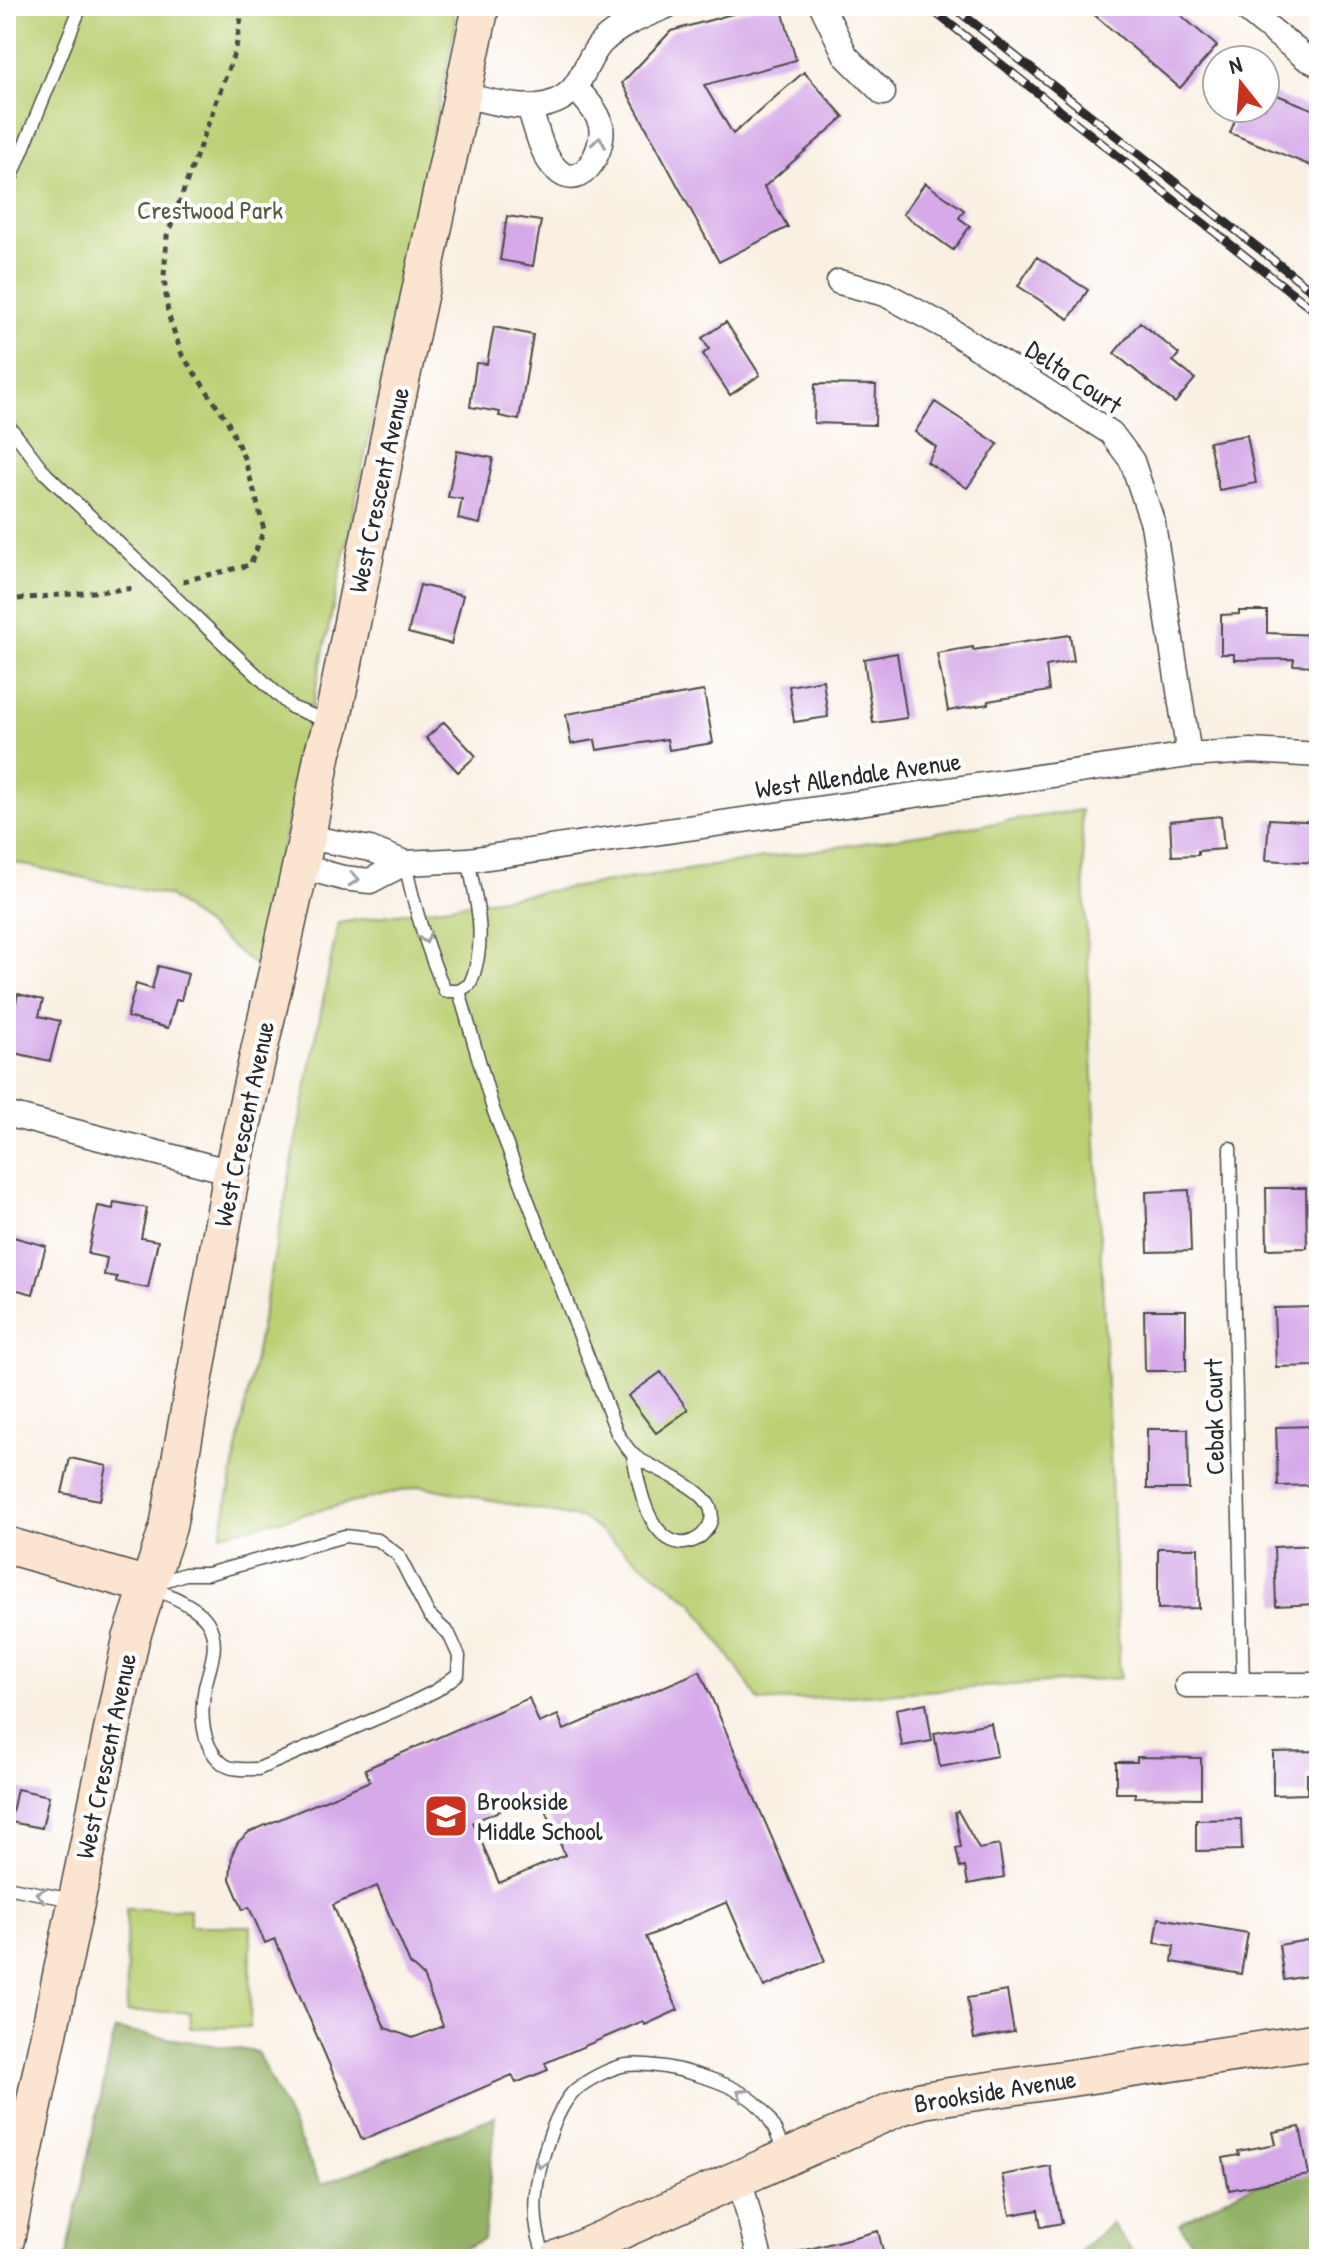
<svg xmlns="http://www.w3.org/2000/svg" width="1325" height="2265" viewBox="0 0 1325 2265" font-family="'Patrick Hand',sans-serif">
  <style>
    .green { fill: #bbd074; stroke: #737e50; stroke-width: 2 }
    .forest { fill: #94b266; stroke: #606e48; stroke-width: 2 }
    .building { fill: #d6aae9; fill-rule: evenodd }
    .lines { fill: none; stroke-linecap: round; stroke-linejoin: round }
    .lane-casing { stroke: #4a4947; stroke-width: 15 }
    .street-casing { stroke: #4a4947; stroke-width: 27 }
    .secondary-casing { stroke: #4a4947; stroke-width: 39 }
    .path { stroke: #4a4947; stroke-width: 5; stroke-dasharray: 6 6; stroke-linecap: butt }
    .lane { stroke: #fff; stroke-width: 12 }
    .street { stroke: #fff; stroke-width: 24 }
    .secondary { stroke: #fce5d0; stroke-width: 36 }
    .rail-casing { stroke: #2b2b2b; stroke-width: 9 }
    .rail { stroke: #fff; stroke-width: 6; stroke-dasharray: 18; stroke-linecap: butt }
    .oneway { stroke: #a0a0a0 }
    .labels { text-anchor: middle; stroke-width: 8; stroke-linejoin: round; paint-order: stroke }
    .park-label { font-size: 26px; fill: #565d41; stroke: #fff }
    .street-label { font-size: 26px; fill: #2b2b2b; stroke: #fff }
    .poi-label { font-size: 26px; fill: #2b2b2b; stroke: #fff; text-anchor: start }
  </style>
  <rect width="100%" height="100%" fill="#fff"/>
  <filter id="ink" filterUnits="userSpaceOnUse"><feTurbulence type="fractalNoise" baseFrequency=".0125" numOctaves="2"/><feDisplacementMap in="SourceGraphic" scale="16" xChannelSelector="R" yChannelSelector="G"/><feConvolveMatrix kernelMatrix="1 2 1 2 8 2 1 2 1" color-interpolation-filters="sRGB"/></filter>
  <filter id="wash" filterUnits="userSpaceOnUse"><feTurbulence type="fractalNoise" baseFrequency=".006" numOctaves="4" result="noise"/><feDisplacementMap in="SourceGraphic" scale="32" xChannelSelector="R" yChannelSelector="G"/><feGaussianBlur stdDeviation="1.8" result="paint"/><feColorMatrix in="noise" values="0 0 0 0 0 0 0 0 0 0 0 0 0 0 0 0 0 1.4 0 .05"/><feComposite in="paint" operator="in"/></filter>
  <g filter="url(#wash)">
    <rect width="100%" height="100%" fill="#f9f0e3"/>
    <path class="green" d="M 6,6 L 451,6 L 456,24 L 257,967 L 169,896 L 6,861 Z
      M 1081,810 L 1120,1678 L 760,1702 L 693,1603 L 584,1519 L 421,1486 L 221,1534 L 338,923 Z
      M 126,1909 L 190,1909 L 190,1926 L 251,1926 L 250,2027 L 190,2028 L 190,2012 L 127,2012 Z"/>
    <path class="forest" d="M 115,2030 L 257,2052 L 321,2185 L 496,2116 L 484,2239 L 441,2259 L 66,2259 Z
      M 1319,2168 L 1319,2259 L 1204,2259 L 1179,2224 L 1239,2191 Z
      M 1111,2223 L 1138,2259 L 1071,2259 Z"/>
    <g id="blocks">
      <path class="building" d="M 761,6 L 781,6 L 796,60 L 704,85 L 733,134 L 804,72 L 844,117 L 764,187 L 788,227 L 719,262 L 622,83 L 671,31 Z
        M 1084,6 L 1170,6 L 1217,46 L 1180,88 Z
        M 1265,90 L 1319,112 L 1319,169 L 1230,133 L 1240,108 L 1265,108 Z
        M 925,183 L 964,210 L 959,218 L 970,226 L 953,250 L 903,214 Z
        M 507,216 L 541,221 L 533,266 L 500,260 Z
        M 1037,257 L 1088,290 L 1069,319 L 1018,286 Z
        M 726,322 L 760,375 L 730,395 L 703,354 L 709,349 L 702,338 Z
        M 1140,322 L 1179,354 L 1173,361 L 1195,379 L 1175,403 L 1114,353 Z
        M 494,327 L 533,335 L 519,420 L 499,416 L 500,412 L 470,407 L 476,363 L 487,364 Z
        M 815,384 L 876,385 L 875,425 L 814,423 Z
        M 935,402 L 998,444 L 967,488 L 927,462 L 936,447 L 915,432 Z
        M 1247,435 L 1256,483 L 1219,490 L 1209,442 Z
        M 457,451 L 493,458 L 480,524 L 458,519 L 462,499 L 448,497 Z
        M 420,585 L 463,595 L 451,644 L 408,633 Z
        M 1239,611 L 1267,611 L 1267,633 L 1319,635 L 1319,666 L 1293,665 L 1294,659 L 1234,660 L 1234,654 L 1221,654 L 1221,615 L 1239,614 Z
        M 1070,635 L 1074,661 L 1046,666 L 1049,691 L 988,701 L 988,704 L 948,711 L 937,653 L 973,647 L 973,650 Z
        M 897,653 L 907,718 L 873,723 L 864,659 Z
        M 823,680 L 828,717 L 794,722 L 789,686 Z
        M 704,691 L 713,743 L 669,750 L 667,739 L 597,750 L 595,740 L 571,744 L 566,714 Z
        M 444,722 L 476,756 L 458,772 L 426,738 Z
        M 1221,816 L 1224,849 L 1198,851 L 1198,855 L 1172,856 L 1170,821 Z
        M 1269,819 L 1319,822 L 1319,863 L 1266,860 Z
        M 158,966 L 188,974 L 181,1000 L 176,1000 L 168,1028 L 127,1017 L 136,984 L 152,989 Z
        M 18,994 L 43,1000 L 39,1016 L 60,1021 L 50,1061 L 6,1051 L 6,1018 L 12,1018 Z
        M 1266,1188 L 1306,1188 L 1307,1248 L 1267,1249 Z
        M 1189,1190 L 1191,1251 L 1148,1252 L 1146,1192 Z
        M 114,1202 L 147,1208 L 141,1238 L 158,1241 L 148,1288 L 116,1282 L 117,1277 L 104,1275 L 107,1258 L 88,1254 L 98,1206 L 113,1209 Z
        M 6,1235 L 46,1246 L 33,1294 L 6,1287 Z
        M 1315,1307 L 1317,1366 L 1276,1367 L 1274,1308 Z
        M 1144,1310 L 1186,1310 L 1186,1371 L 1145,1371 Z
        M 661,1372 L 688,1410 L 656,1433 L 628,1396 Z
        M 1318,1426 L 1319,1485 L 1278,1486 L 1276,1427 Z
        M 1147,1429 L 1188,1429 L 1189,1489 L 1147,1489 Z
        M 70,1458 L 107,1466 L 100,1500 L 62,1493 Z
        M 1314,1545 L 1316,1604 L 1276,1606 L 1274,1547 Z
        M 1158,1548 L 1198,1548 L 1199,1608 L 1158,1609 Z
        M 700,1671 L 825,1961 L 764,1987 L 727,1902 L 646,1937 L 678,2010 L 645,2025 L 643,2021 L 545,2063 L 548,2070 L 516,2083 L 512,2075 L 362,2140 L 275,1939 L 265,1943 L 249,1907 L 243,1910 L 230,1879 L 232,1854 L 238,1842 L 249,1832 L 370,1781 L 365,1769 L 529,1698 L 539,1723 L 558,1715 L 564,1730 ZM 539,1794 L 565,1855 L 499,1883 L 473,1822 ZM 377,1886 L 410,1964 L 423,1976 L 443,2026 L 413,2038 L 385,2028 L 333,1905 Z
        M 926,1703 L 932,1741 L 902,1746 L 896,1709 Z
        M 991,1723 L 997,1756 L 940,1767 L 934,1733 Z
        M 1319,1751 L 1319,1774 L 1307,1774 L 1307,1794 L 1273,1795 L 1273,1752 Z
        M 1137,1757 L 1201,1758 L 1201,1798 L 1135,1797 L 1135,1793 L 1116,1793 L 1116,1762 L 1137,1762 Z
        M 17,1789 L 49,1796 L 42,1828 L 10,1822 Z
        M 958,1811 L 979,1849 L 999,1845 L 1004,1877 L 968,1884 L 965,1867 L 960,1868 L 956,1848 L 961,1847 L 955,1812 Z
        M 1241,1819 L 1242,1850 L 1196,1851 L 1196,1820 Z
        M 1159,1918 L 1248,1933 L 1241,1974 L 1172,1962 L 1174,1946 L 1155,1943 Z
        M 1319,1938 L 1319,1974 L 1284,1980 L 1279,1945 Z
        M 1007,1991 L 1014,2032 L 974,2039 L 967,1998 Z
        M 1300,2127 L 1309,2175 L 1229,2190 L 1223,2158 L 1239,2155 L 1238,2151 L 1276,2144 L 1273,2132 Z
        M 1050,2166 L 1062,2223 L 1041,2227 L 1038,2210 L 1010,2215 L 1002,2175 Z
        M 878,2231 L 885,2259 L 799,2259 L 798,2252 Z"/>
    </g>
  </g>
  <g filter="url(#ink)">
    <use href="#blocks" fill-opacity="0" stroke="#4a4947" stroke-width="2"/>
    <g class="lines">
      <g class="lane-casing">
        <path id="lane" d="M 6,191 L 81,6
          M 6,422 L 46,474 L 243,662 L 291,707 L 329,722
          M 405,863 C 414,906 427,950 445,991 L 459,991 L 470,984 C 488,943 477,902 468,860
          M 459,991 L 493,1109 L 617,1433 C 623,1441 628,1451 636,1457 C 660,1474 739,1497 702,1535 C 697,1540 687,1544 680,1543 C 647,1538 638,1482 633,1455
          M 1230,1148 L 1243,1684
          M 345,1536 L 378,1540 L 398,1555 L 429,1615 L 449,1634 L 459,1656 L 458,1674 L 437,1690 L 403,1707 L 258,1769 C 247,1769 231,1771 222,1763 C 201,1746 200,1712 205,1687 C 210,1665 221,1643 207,1621 C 195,1604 167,1595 149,1586 L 185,1574 L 207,1574 Z
          M 6,1887 L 73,1900
          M 6,2107 L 30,2112
          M 546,2259 C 528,2217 535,2177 550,2135 C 555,2121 563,2103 573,2092 C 585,2081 611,2067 627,2065 C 663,2062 733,2080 759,2106 C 771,2117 778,2138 785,2153"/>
      </g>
      <g class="street-casing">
        <path id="street" d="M 822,6 L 846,56 L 883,93
          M 1242,6 L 1306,58 L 1319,64
          M 462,95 C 496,102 545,120 573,89 C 585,75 589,55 602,42 C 619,25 645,15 667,6
          M 529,107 C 536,126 541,155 556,169 C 582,196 608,145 600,122 C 596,109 583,97 575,87
          M 839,282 L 885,294 L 944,326 L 1111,433 L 1132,461 L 1153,524 L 1189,755
          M 307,837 L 370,849 L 405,863 L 468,860 L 1189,755 L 1251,751 L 1319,755
          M 299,866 L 343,878 L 370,881 L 405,863
          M 6,1114 L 232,1172
          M 1187,1685 L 1319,1685
          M 739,2176 L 760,2259"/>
      </g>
      <g class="secondary-casing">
        <path id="secondary" d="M 6,1545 L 149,1586
          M 6,2240 L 131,1639 L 168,1527 L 232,1172 L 307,837 L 323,752 L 332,723 L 389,437 L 481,6
          M 557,2259 L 900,2107 L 923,2100 L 1319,2041"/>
      </g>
      <path class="path" d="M 183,581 L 250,565 L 264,530 L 255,494 L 244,458 L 227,420 L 182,355 L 168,314 L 164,276 L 167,236 L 236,48 L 243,6
        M 6,600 L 137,588"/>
      <use href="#lane" class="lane"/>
      <use href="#street" class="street"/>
      <use href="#secondary" class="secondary"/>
      <g class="rail-casing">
        <path id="rail" d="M 927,6 L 1319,314
          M 952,6 L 1319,296"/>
      </g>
      <use href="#rail" class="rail"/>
    </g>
    <defs><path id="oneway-chevron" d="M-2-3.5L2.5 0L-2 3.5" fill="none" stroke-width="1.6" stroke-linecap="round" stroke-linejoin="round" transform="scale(2)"/></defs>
    <g class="oneway">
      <use href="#oneway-chevron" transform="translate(599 142) rotate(-80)"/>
      <use href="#oneway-chevron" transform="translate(354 879) rotate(6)"/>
      <use href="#oneway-chevron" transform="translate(425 938) rotate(73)"/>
      <use href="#oneway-chevron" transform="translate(41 1894) rotate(-169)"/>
      <use href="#oneway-chevron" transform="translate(742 2094) rotate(-147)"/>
      <use href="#oneway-chevron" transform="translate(541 2163) rotate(107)"/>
    </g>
  </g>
  <defs>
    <g id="school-square" transform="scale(2.3)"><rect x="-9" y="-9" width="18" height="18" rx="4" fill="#c8321e" stroke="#fff"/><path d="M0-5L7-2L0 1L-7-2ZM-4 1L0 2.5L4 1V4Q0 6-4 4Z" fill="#fff"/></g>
  </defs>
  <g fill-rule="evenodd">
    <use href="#school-square" x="446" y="1816"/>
  </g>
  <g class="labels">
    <g class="park-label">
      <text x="210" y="219">Crestwood Park</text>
    </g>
    <g class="street-label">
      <text transform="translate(1074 377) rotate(34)" y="9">Delta Court</text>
      <text transform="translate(379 490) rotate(-78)" y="9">West Crescent Avenue</text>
      <text transform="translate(858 775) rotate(-8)" y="9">West Allendale Avenue</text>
      <text transform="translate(244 1124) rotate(-78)" y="9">West Crescent Avenue</text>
      <text transform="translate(1214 1417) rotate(-91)" y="9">Cebak Court</text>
      <text transform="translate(106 1756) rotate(-78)" y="9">West Crescent Avenue</text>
      <text transform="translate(995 2091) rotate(-9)" y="9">Brookside Avenue</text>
    </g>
    <g class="poi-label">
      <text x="477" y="1810">Brookside<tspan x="477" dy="30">Middle School</tspan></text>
    </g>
  </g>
  <rect width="1325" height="2265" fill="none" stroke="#fff" stroke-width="32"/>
  <g transform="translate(1241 84) rotate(343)"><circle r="38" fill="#ffffff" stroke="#aaaaaa" stroke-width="2"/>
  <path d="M0-6L14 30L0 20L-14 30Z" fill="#c8321e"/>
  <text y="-12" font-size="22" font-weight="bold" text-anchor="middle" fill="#2b2b2b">N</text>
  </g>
</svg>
